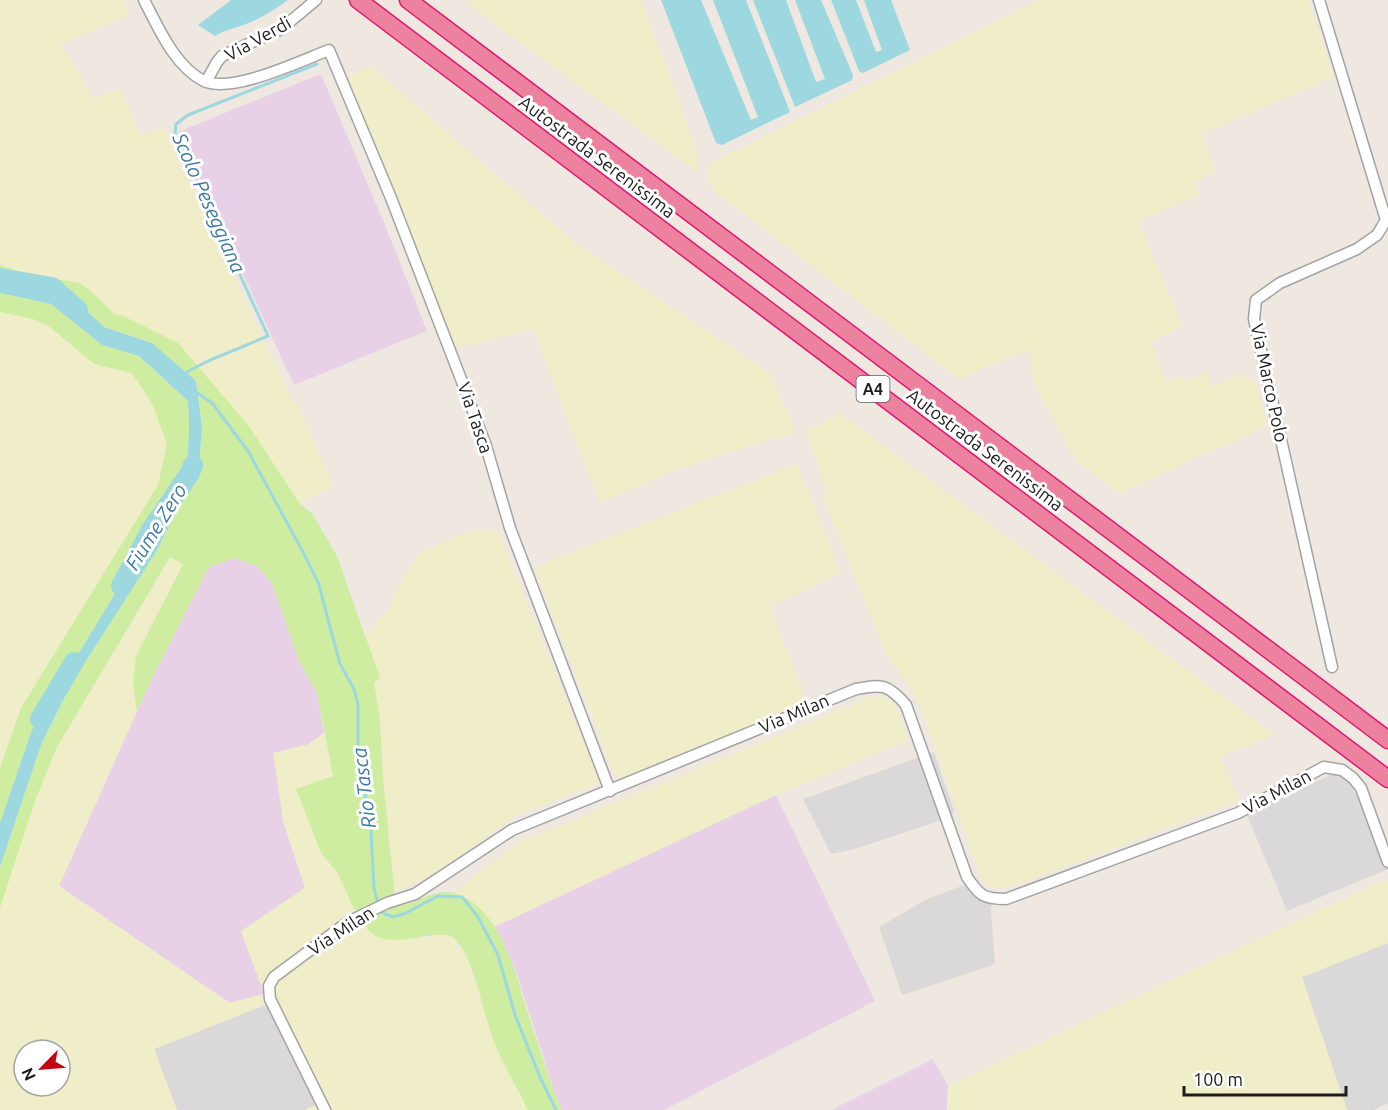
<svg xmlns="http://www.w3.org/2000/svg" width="1388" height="1110" viewBox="0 0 1388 1110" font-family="Ubuntu,sans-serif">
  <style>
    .residential { fill: #dad8d8 }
    .industrial { fill: #e8d1e6 }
    .farmland { fill: #efeec9; fill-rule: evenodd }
    .grass { fill: #ceeda1 }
    .water { fill: #9dd7df }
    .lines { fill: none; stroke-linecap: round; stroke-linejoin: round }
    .stream { stroke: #9dd7df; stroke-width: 3 }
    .river { stroke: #9dd7df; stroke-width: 20 }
    .minor-casing { stroke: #a3a3a3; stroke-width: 13 }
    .highway-casing { stroke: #e21772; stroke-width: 19 }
    .minor { stroke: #fff; stroke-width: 10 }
    .highway { stroke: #ec81a0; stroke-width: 16 }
    .labels { text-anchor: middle; stroke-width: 6; stroke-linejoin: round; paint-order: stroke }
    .shield { fill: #fff; stroke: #606060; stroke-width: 1.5 }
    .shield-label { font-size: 16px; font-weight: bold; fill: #1c1c1c }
    .street-label { font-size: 18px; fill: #1c1c1c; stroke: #fff }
    .water-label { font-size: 20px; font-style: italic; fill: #3d79a1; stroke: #fff }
  </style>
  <rect width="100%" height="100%" fill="#eee8e0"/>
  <path class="residential" d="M 934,752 L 954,811 L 951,817 L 858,848 L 831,854 L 803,799 Z
    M 1343,769 L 1382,847 L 1388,860 L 1388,869 L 1287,911 L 1247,815 Z
    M 978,880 L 983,891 L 992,898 L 991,913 L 995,964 L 902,995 L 879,927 L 927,899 Z
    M 1388,943 L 1388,1103 L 1374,1110 L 1347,1110 L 1302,977 Z
    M 270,1003 L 322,1102 L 305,1110 L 177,1110 L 154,1049 Z"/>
  <path class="industrial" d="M 321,74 L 387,230 L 427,331 L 294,385 L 178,132 Z
    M 234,558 L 257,566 L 272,583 L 299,661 L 317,693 L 324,733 L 309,744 L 283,821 L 305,888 L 242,931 L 265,994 L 230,1003 L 59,886 L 152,678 L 209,567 Z
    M 776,795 L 875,1001 L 664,1110 L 562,1110 L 555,1094 L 517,974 L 499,933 L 494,927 Z
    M 933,1059 L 948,1086 L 947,1110 L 831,1110 Z"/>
  <path class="farmland" d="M 0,0 L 122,0 L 130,15 L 61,44 L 94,98 L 120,89 L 141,136 L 162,128 L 169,136 L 292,400 L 297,403 L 331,480 L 331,487 L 300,504 L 248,425 L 114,314 L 91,291 L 79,283 L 23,273 L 0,265 Z
    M 476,0 L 641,0 L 685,117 L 697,153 L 699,173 L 466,3 Z
    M 1038,0 L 1308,0 L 1334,77 L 1201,134 L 1215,171 L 1194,182 L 1199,194 L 1138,221 L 1182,326 L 1151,342 L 1166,382 L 1180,376 L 1183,379 L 1190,380 L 1206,372 L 1213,386 L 1238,375 L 1256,382 L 1267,426 L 1119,493 L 1077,462 L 1033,382 L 1030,349 L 959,379 L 712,189 L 708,177 L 709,164 Z
    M 370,66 L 574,242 L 770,373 L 796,433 L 735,450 L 675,470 L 600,503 L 533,329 L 456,348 L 348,77 Z
    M 0,312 L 33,319 L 50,327 L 94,364 L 132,373 L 153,405 L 167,444 L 158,485 L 21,708 L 0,768 Z
    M 838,412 L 1275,735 L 1219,757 L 1240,800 L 1028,881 L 995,889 L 989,887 L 981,878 L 919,703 L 906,680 L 887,656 L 822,495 L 827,491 L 805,430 L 824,422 Z
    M 797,464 L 841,573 L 769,607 L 807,703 L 624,780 L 613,771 L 534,567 Z
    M 473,530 L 497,530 L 600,783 L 517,815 L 435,873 L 395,892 L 383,779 L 380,719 L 366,636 L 391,606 L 404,575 L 420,552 Z
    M 171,557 L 183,563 L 136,656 L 133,682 L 137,711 L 59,886 L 229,1003 L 264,994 L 241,931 L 305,888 L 283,821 L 273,753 L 309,744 L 324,733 L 333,776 L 321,853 L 337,872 L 354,909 L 361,911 L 363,921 L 377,936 L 419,939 L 444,934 L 453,937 L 468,961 L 496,1047 L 528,1110 L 305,1110 L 322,1102 L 270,1003 L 154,1049 L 177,1110 L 0,1110 L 0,908 L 7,885 L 35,801 L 57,747 ZM 24,1050 L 60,1050 L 60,1086 L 24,1086 Z
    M 879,696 L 887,698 L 894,704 L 909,740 L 776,795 L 494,927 L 476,904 L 453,893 L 516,844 L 868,698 Z
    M 1385,879 L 1388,885 L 1388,943 L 1302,977 L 1347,1110 L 947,1110 L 948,1086 Z"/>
  <path class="grass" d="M 0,265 L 23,273 L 79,283 L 91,291 L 114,314 L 121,315 L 178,343 L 248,425 L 300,504 L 312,513 L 337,556 L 380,678 L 374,683 L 380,719 L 383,779 L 396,907 C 414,904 436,888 454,893 C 501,908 514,970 527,1010 C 536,1038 545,1066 555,1094 L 562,1110 L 528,1110 C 518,1090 506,1069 497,1049 C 483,1019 477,961 454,938 C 438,923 369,966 361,911 L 354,909 L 337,872 L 321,853 L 296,789 L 333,776 L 317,693 L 299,661 L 272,583 L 257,566 L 234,558 L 209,567 L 152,678 L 137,711 L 133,682 L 136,656 L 183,564 L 170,557 L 57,747 L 35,801 L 0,908 L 0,867 L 41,745 L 71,684 L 156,552 L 199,467 L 202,427 L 196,381 L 152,343 L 104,327 L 69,294 L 0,279 Z
    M 0,293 L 51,304 L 102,345 L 139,356 L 188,401 C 190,431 190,459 180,487 L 32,730 L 0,823 L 0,768 L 21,708 L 158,485 L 167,444 L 153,405 L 132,373 L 94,364 L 50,327 L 33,319 L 0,312 Z"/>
  <path class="water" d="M 231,0 L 288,0 C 274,10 262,18 246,24 C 236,28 224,30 215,36 L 198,25 Z
    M 661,0 L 701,0 L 751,120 L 758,117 L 713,0 L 746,0 L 790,112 L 722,145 L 716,143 Z
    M 753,0 L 786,0 L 816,82 L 825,79 L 795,0 L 821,0 L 853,75 L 852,80 L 795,107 Z
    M 831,0 L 856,0 L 876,52 L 882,50 L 864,0 L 891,0 L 910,50 L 863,73 L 859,71 Z
    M 0,279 L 69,294 L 104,327 L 152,343 L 196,381 L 202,427 L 199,467 L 156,552 L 71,684 L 41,745 L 0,867 L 0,823 L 32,730 L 180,487 C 190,459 190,431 188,401 L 139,356 L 102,345 L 51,304 L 0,293 Z"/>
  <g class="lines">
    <path class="stream" d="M 183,374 L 208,361 L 268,336 L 175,133 L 176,124 L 188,115 L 317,64
      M 196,392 L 212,403 L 248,451 L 303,552 L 318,582 L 340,664 L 354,689 L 358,704 L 358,750 L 371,830 L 374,888 L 379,908 L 385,914 L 394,917 L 406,913 L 438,896 L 462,897 L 478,917 L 498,955 L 515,1015 L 540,1077 L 556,1110"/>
    <path class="river" d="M 0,278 L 52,287 L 78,310
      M 121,586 L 151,530 L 190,473 L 193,465
      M 40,719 L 74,662"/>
    <g class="minor-casing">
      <path id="minor" d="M 144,0 C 158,27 175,67 204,81 C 232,94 300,61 329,50 L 391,198 L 461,379 L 486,446 L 510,528 L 610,791
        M 1319,0 L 1386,220 L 1377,235 L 1357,249 L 1280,283 L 1256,300 L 1254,319 L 1332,667
        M 206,82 L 217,62 L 222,56 L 281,29 L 316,0
        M 325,1110 L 270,999 L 269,986 L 274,977 L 348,922 L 387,903 L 415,894 L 512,830 L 856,689 C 882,684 888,684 906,705 L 967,877 C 979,895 983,899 1006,899 L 1238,813 L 1324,767 L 1342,770 L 1353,778 L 1361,788 L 1388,862"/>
    </g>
    <g class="highway-casing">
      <path id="highway" d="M 358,0 L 1388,779
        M 408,0 L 1388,740"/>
    </g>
    <use href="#minor" class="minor"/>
    <use href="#highway" class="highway"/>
  </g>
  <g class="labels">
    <rect class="shield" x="856.5" y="376" width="33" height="26" rx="4.5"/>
    <g class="shield-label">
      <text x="873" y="395">A4</text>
    </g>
    <g class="street-label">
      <text transform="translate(258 39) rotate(-29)" y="6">Via Verdi</text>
      <text transform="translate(597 157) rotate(37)" y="6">Autostrada Serenissima</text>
      <text transform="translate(1269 383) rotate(78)" y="6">Via Marco Polo</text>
      <text transform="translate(475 418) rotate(71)" y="6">Via Tasca</text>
      <text transform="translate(985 450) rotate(37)" y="6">Autostrada Serenissima</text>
      <text transform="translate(794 714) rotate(-23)" y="6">Via Milan</text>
      <text transform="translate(1277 792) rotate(-28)" y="6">Via Milan</text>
      <text transform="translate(341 931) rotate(-33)" y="6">Via Milan</text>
    </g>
    <g class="water-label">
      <text transform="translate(209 203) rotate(66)" y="7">Scolo Peseggiana</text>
      <text transform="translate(156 527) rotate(-58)" y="7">Fiume Zero</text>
      <text transform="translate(364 788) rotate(-97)" y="7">Rio Tasca</text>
    </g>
  </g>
  <g transform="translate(42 1068) rotate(245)"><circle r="28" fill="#ffffff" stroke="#a4a4a4" stroke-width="1.5"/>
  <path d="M0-4.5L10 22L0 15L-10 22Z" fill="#c70015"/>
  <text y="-9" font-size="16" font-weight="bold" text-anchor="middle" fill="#1c1c1c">N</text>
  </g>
  <path d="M1184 1086v9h162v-9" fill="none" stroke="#1c1c1c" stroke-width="3"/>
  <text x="1193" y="1086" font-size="18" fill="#1c1c1c" stroke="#ffffff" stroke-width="4.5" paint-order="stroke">100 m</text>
</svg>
